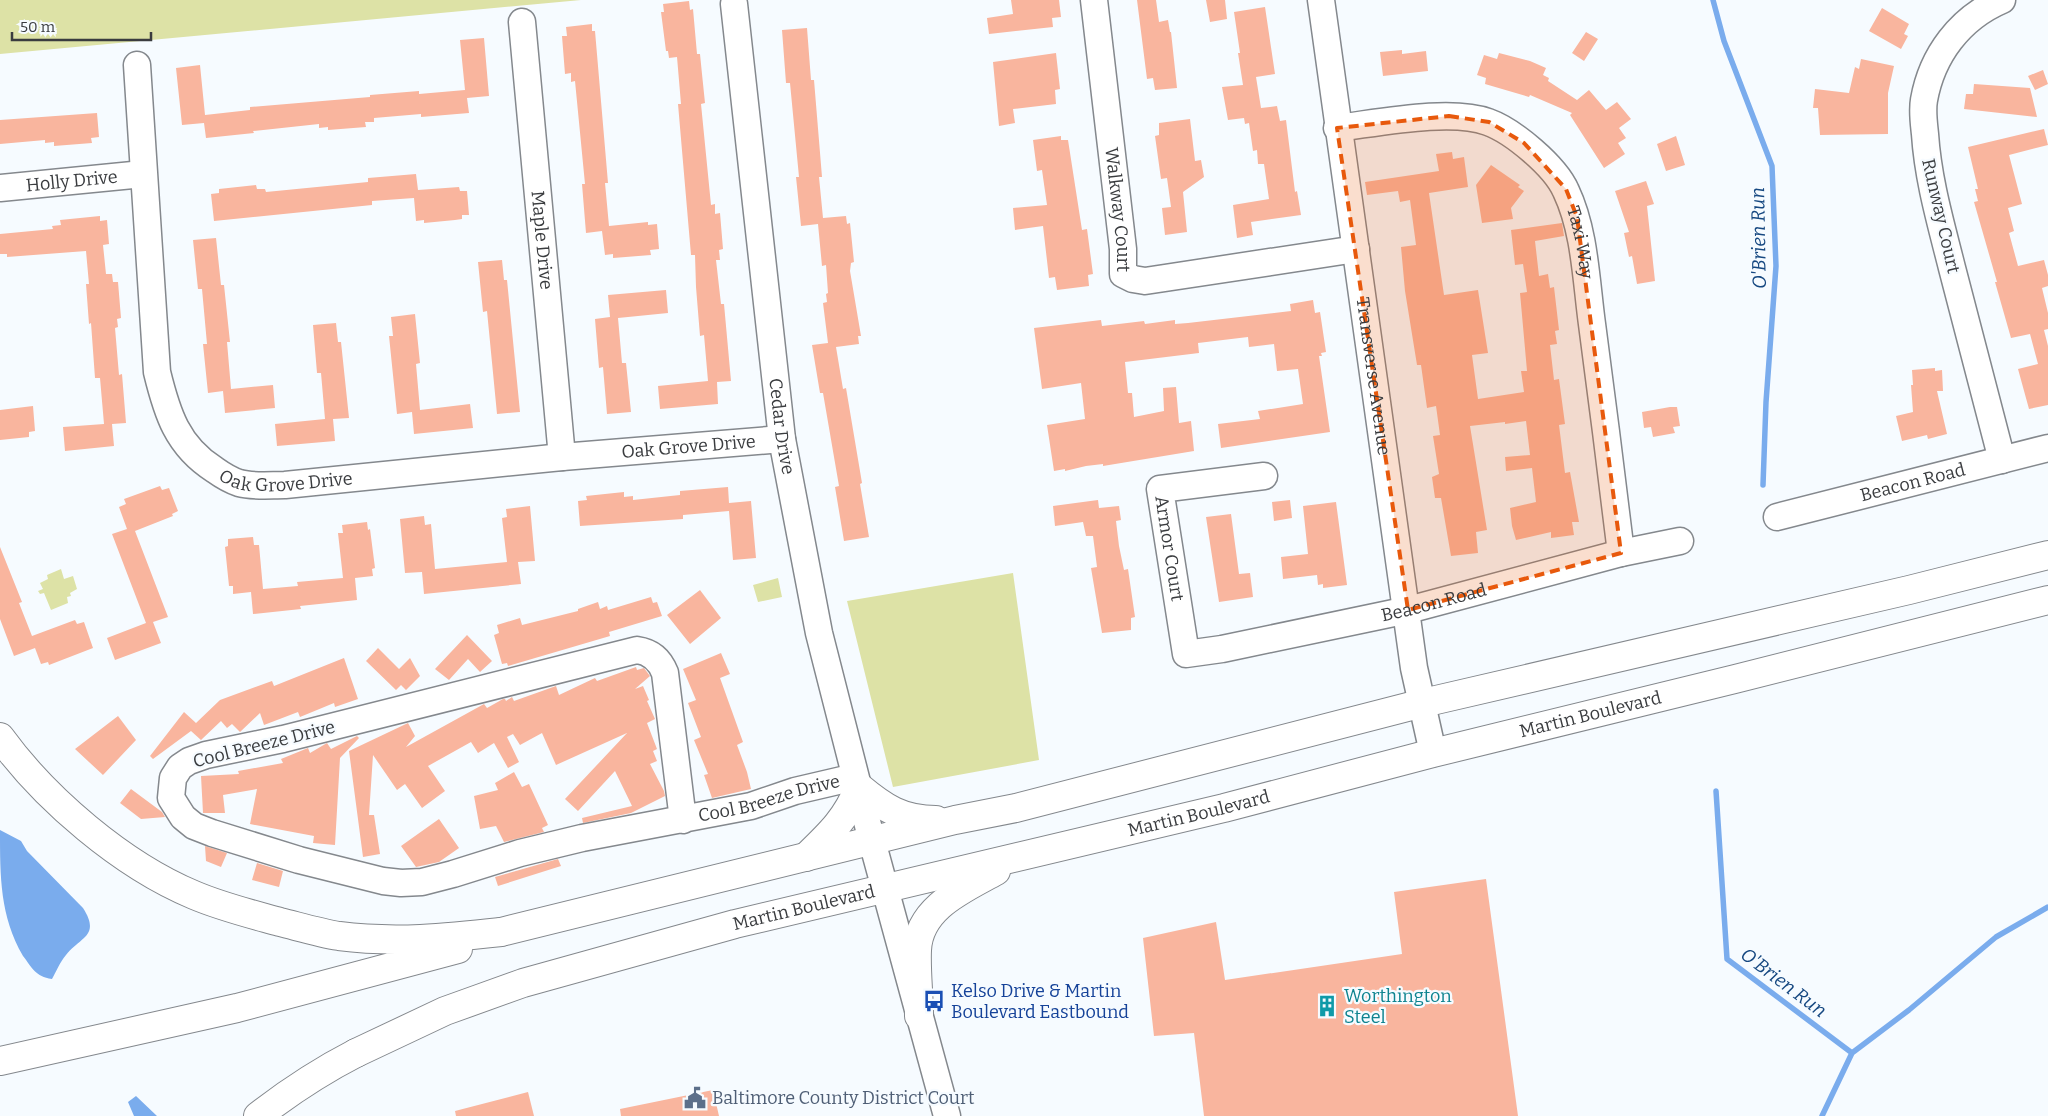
<svg xmlns="http://www.w3.org/2000/svg" width="2048" height="1116" viewBox="0 0 2048 1116" font-family="Bitter,serif">
  <style>
    .green { fill: #dde2a6 }
    .water { fill: #7aaced }
    .lines { fill: none; stroke-linecap: round; stroke-linejoin: round }
    .stream { stroke: #7aaced; stroke-width: 5.5 }
    .building { fill: #f9b59e }
    .minor-casing { stroke: #84888d; stroke-width: 29 }
    .major-casing { stroke: #84888d; stroke-width: 30 }
    .highway-casing { stroke: #84888d; stroke-width: 30 }
    .minor { stroke: #fff; stroke-width: 26 }
    .major { stroke: #fff; stroke-width: 28 }
    .highway { stroke: #fff; stroke-width: 28 }
    .marked { fill: #e8590c; fill-opacity: 0.2; stroke: #e8590c; stroke-width: 4; stroke-dasharray: 10 6; stroke-linejoin: round }
    .labels { text-anchor: middle; stroke-width: 4.5; stroke-linejoin: round; paint-order: stroke }
    .street-label { font-size: 18px; fill: #3a3c3f; stroke: #f6fbff }
    .transit-label { font-size: 18px; fill: #164399; stroke: #f6fbff; text-anchor: start }
    .culture-label { font-size: 18px; fill: #0d838f; stroke: #f6fbff; text-anchor: start }
    .service-label { font-size: 18px; fill: #4e5e75; stroke: #f6fbff; text-anchor: start }
    .water-label { font-size: 19px; font-style: italic; fill: #164881; stroke: #f6fbff }
  </style>
  <rect width="100%" height="100%" fill="#f6fbff"/>
  <path class="green" d="M 0,0 L 581,0 L 0,54 Z
    M 61,569 L 64,579 L 73,576 L 77,589 L 70,593 L 71,596 L 67,597 L 68,603 L 51,610 L 44,593 L 40,594 L 38,591 L 43,589 L 40,583 L 48,579 L 47,575 Z
    M 1013,573 L 1039,760 L 893,787 L 847,601 Z
    M 778,578 L 782,597 L 758,602 L 753,585 Z"/>
  <path class="water" d="M 0,830 L 21,841 L 27,851 L 83,908 C 101,936 80,937 66,955 C 60,962 56,972 52,979 C 35,976 33,969 23,956 C 0,916 0,877 0,830 Z
    M 136,1096 L 157,1116 L 134,1116 L 128,1102 Z"/>
  <g class="lines">
    <path class="stream" d="M 1713,0 L 1724,41 L 1772,166 L 1776,266 L 1766,402 L 1763,485
      M 1716,791 L 1727,959 L 1852,1053 L 1822,1116
      M 1852,1053 L 1909,1010 L 1996,937 L 2048,907"/>
  </g>
  <path class="building" d="M 1011,0 L 1059,0 L 1061,17 L 1052,18 L 1053,27 L 989,34 L 987,18 L 1013,14 Z
    M 1137,0 L 1156,0 L 1159,22 L 1168,20 L 1170,32 L 1171,32 L 1177,88 L 1155,90 L 1153,78 L 1147,79 Z
    M 1206,0 L 1225,0 L 1227,19 L 1210,22 Z
    M 689,1 L 690,10 L 693,9 L 697,54 L 700,54 L 702,74 L 705,103 L 701,104 L 711,205 L 715,204 L 715,214 L 720,213 L 723,249 L 719,250 L 720,260 L 716,260 L 721,304 L 724,304 L 731,381 L 717,382 L 718,404 L 660,409 L 658,386 L 708,381 L 704,335 L 700,336 L 696,287 L 695,255 L 691,255 L 678,104 L 681,104 L 677,57 L 669,58 L 668,51 L 666,51 L 661,12 L 664,12 L 663,4 Z
    M 1265,7 L 1275,74 L 1256,77 L 1261,108 L 1277,106 L 1280,121 L 1286,120 L 1295,192 L 1297,191 L 1301,215 L 1251,222 L 1253,235 L 1237,238 L 1233,205 L 1269,199 L 1264,164 L 1258,164 L 1257,150 L 1253,151 L 1249,123 L 1245,124 L 1244,118 L 1228,120 L 1222,87 L 1243,85 L 1238,53 L 1240,53 L 1234,12 Z
    M 1882,8 L 1909,24 L 1904,34 L 1908,36 L 1901,49 L 1869,31 Z
    M 592,24 L 592,31 L 595,31 L 608,183 L 605,183 L 609,226 L 648,222 L 648,225 L 657,224 L 659,249 L 650,250 L 651,255 L 613,258 L 613,254 L 605,255 L 602,231 L 586,233 L 582,184 L 585,184 L 575,81 L 571,82 L 571,73 L 565,74 L 562,36 L 567,36 L 566,27 Z
    M 807,28 L 811,80 L 814,80 L 822,177 L 819,177 L 823,218 L 846,216 L 847,224 L 850,223 L 854,262 L 851,263 L 850,271 L 861,336 L 858,336 L 859,344 L 836,347 L 843,389 L 846,388 L 862,483 L 860,484 L 869,537 L 844,541 L 835,487 L 839,486 L 823,393 L 820,393 L 812,345 L 828,343 L 823,303 L 827,302 L 826,294 L 828,293 L 826,265 L 822,266 L 818,224 L 801,226 L 796,177 L 799,177 L 790,83 L 786,83 L 782,30 Z
    M 1586,32 L 1598,39 L 1584,61 L 1572,53 Z
    M 484,38 L 489,96 L 467,98 L 469,113 L 421,117 L 421,114 L 374,118 L 374,122 L 365,122 L 366,127 L 328,130 L 328,127 L 319,128 L 319,124 L 253,131 L 254,133 L 206,138 L 204,123 L 182,125 L 176,68 L 200,65 L 205,115 L 250,110 L 250,107 L 370,97 L 370,95 L 419,91 L 419,94 L 465,90 L 460,40 Z
    M 1402,50 L 1402,54 L 1426,51 L 1428,71 L 1383,76 L 1380,52 Z
    M 1056,53 L 1060,89 L 1055,90 L 1056,104 L 1013,109 L 1015,123 L 999,126 L 993,62 Z
    M 1499,53 L 1530,61 L 1546,68 L 1543,75 L 1549,78 L 1548,81 L 1577,100 L 1589,90 L 1606,110 L 1617,102 L 1631,119 L 1619,128 L 1626,138 L 1618,143 L 1625,154 L 1604,168 L 1570,115 L 1572,113 L 1530,95 L 1529,97 L 1485,84 L 1486,78 L 1477,75 L 1484,55 L 1497,59 Z
    M 1861,59 L 1894,66 L 1888,93 L 1888,134 L 1820,135 L 1818,108 L 1813,108 L 1815,89 L 1849,93 L 1855,67 L 1859,69 Z
    M 2043,70 L 2048,84 L 2035,90 L 2028,76 Z
    M 1974,84 L 2030,88 L 2037,117 L 1964,109 L 1966,94 L 1973,94 Z
    M 97,113 L 99,137 L 91,138 L 92,143 L 54,146 L 54,142 L 45,143 L 45,140 L 0,144 L 0,120 Z
    M 1190,119 L 1195,161 L 1201,160 L 1204,177 L 1183,192 L 1187,232 L 1165,235 L 1162,208 L 1171,207 L 1167,178 L 1161,179 L 1155,136 L 1159,135 L 1159,123 Z
    M 2044,129 L 2048,145 L 2009,155 L 2022,204 L 2008,208 L 2014,231 L 2009,233 L 2018,266 L 2044,260 L 2048,275 L 2048,286 L 2042,288 L 2048,313 L 2048,329 L 2044,330 L 2048,346 L 2048,405 L 2029,409 L 2018,369 L 2038,364 L 2030,334 L 2011,338 L 1995,282 L 1997,282 L 1974,202 L 1978,201 L 1975,189 L 1978,189 L 1968,147 Z
    M 1061,136 L 1061,140 L 1068,140 L 1082,230 L 1087,229 L 1093,274 L 1088,275 L 1089,286 L 1057,290 L 1055,277 L 1049,278 L 1043,226 L 1015,230 L 1013,208 L 1047,205 L 1042,170 L 1037,171 L 1033,140 Z
    M 1676,136 L 1685,165 L 1666,171 L 1657,144 Z
    M 1452,152 L 1453,159 L 1464,157 L 1468,187 L 1429,193 L 1444,295 L 1478,290 L 1488,353 L 1472,355 L 1478,399 L 1524,392 L 1521,371 L 1527,371 L 1520,293 L 1527,292 L 1523,264 L 1515,265 L 1511,230 L 1562,223 L 1564,236 L 1535,241 L 1539,276 L 1548,274 L 1550,288 L 1554,287 L 1559,330 L 1555,331 L 1557,344 L 1550,345 L 1554,380 L 1559,379 L 1565,424 L 1559,425 L 1565,473 L 1570,472 L 1579,522 L 1572,522 L 1574,535 L 1551,538 L 1551,532 L 1516,540 L 1512,526 L 1510,508 L 1536,502 L 1532,468 L 1506,471 L 1505,457 L 1530,455 L 1526,421 L 1505,424 L 1505,422 L 1470,426 L 1487,530 L 1476,532 L 1478,553 L 1451,556 L 1441,498 L 1435,498 L 1432,477 L 1439,474 L 1433,436 L 1440,435 L 1436,406 L 1427,408 L 1421,365 L 1417,365 L 1405,291 L 1401,247 L 1416,245 L 1410,200 L 1400,202 L 1398,191 L 1367,195 L 1365,182 L 1439,171 L 1436,154 Z
    M 1491,165 L 1520,185 L 1518,187 L 1524,191 L 1511,208 L 1513,219 L 1482,223 L 1476,185 Z
    M 416,174 L 418,190 L 459,187 L 460,191 L 467,191 L 469,215 L 462,215 L 462,219 L 455,220 L 424,223 L 424,220 L 416,221 L 414,198 L 372,201 L 372,205 L 214,221 L 211,194 L 219,193 L 219,189 L 256,185 L 257,189 L 265,189 L 266,192 L 368,182 L 368,178 Z
    M 1646,181 L 1654,204 L 1647,206 L 1655,281 L 1637,284 L 1632,256 L 1629,257 L 1624,233 L 1629,232 L 1615,191 Z
    M 100,216 L 100,221 L 107,220 L 109,244 L 103,245 L 106,274 L 112,274 L 113,282 L 118,282 L 121,318 L 117,319 L 118,327 L 115,328 L 119,375 L 122,374 L 126,423 L 112,424 L 114,446 L 65,451 L 63,427 L 104,424 L 100,378 L 95,378 L 91,323 L 89,324 L 86,284 L 89,284 L 86,251 L 7,257 L 7,254 L 0,254 L 0,234 L 53,229 L 52,226 L 61,225 L 60,220 Z
    M 216,238 L 221,285 L 224,285 L 230,342 L 227,342 L 231,389 L 273,385 L 275,408 L 225,413 L 223,391 L 208,393 L 203,344 L 207,344 L 202,289 L 198,289 L 193,240 Z
    M 502,260 L 504,280 L 507,280 L 520,412 L 497,414 L 487,311 L 483,312 L 478,262 Z
    M 666,290 L 668,313 L 618,318 L 622,363 L 626,363 L 631,412 L 607,414 L 603,367 L 599,368 L 595,319 L 610,317 L 608,295 Z
    M 1313,300 L 1315,313 L 1320,312 L 1326,352 L 1321,353 L 1322,356 L 1319,356 L 1330,432 L 1221,448 L 1218,424 L 1260,419 L 1258,411 L 1303,404 L 1298,369 L 1277,371 L 1274,344 L 1249,347 L 1248,337 L 1198,343 L 1199,353 L 1125,362 L 1128,393 L 1132,393 L 1134,417 L 1164,411 L 1163,388 L 1176,387 L 1179,423 L 1191,421 L 1194,451 L 1103,466 L 1103,464 L 1086,466 L 1065,471 L 1065,469 L 1054,471 L 1047,425 L 1085,419 L 1081,383 L 1042,389 L 1034,328 L 1101,320 L 1102,326 L 1144,321 L 1145,324 L 1175,320 L 1175,324 L 1188,323 L 1291,311 L 1290,304 Z
    M 415,314 L 420,363 L 416,364 L 420,410 L 470,404 L 473,428 L 414,434 L 412,412 L 397,414 L 389,336 L 393,336 L 391,317 Z
    M 336,323 L 338,342 L 341,342 L 349,418 L 333,419 L 335,441 L 277,446 L 275,424 L 325,419 L 321,373 L 317,373 L 313,325 Z
    M 1935,368 L 1935,371 L 1942,370 L 1943,391 L 1937,391 L 1947,434 L 1928,439 L 1927,435 L 1902,441 L 1896,416 L 1913,412 L 1911,385 L 1913,385 L 1912,370 Z
    M 33,406 L 35,431 L 29,432 L 29,437 L 0,440 L 0,410 Z
    M 1670,407 L 1677,407 L 1680,426 L 1673,427 L 1675,433 L 1653,437 L 1651,427 L 1644,428 L 1642,412 Z
    M 160,486 L 162,490 L 169,488 L 178,511 L 172,514 L 173,516 L 135,531 L 168,617 L 153,622 L 161,643 L 115,660 L 107,638 L 146,623 L 112,534 L 127,529 L 119,507 L 126,504 L 124,499 Z
    M 728,487 L 729,503 L 751,501 L 756,558 L 733,560 L 729,511 L 683,515 L 683,519 L 580,526 L 578,501 L 587,500 L 586,496 L 624,492 L 624,497 L 633,496 L 633,500 L 680,495 L 680,491 Z
    M 1098,500 L 1099,508 L 1119,506 L 1121,520 L 1116,521 L 1119,546 L 1124,570 L 1128,569 L 1135,617 L 1131,618 L 1131,630 L 1102,633 L 1091,568 L 1097,567 L 1093,536 L 1086,536 L 1083,522 L 1055,526 L 1053,506 Z
    M 1290,500 L 1292,518 L 1274,521 L 1272,502 Z
    M 1336,502 L 1347,585 L 1323,588 L 1323,584 L 1318,585 L 1317,575 L 1283,579 L 1281,557 L 1308,554 L 1303,506 Z
    M 530,506 L 535,561 L 518,562 L 521,584 L 424,594 L 422,572 L 405,573 L 400,519 L 424,516 L 425,525 L 431,524 L 435,569 L 507,562 L 502,518 L 507,517 L 506,509 Z
    M 1231,514 L 1239,574 L 1250,573 L 1253,597 L 1219,602 L 1206,517 Z
    M 367,522 L 368,530 L 370,529 L 375,568 L 372,569 L 373,576 L 355,578 L 357,600 L 300,606 L 301,609 L 253,614 L 251,592 L 233,594 L 233,586 L 229,586 L 225,547 L 228,546 L 228,539 L 253,537 L 254,545 L 259,545 L 263,589 L 298,586 L 297,582 L 343,578 L 338,533 L 343,533 L 342,525 Z
    M 0,547 L 22,602 L 19,603 L 32,636 L 75,620 L 77,624 L 84,622 L 93,648 L 49,665 L 48,662 L 41,664 L 35,648 L 14,656 L 0,619 Z
    M 700,590 L 721,618 L 690,644 L 667,615 Z
    M 651,597 L 653,603 L 657,602 L 662,616 L 609,632 L 610,636 L 508,666 L 507,663 L 502,664 L 494,635 L 499,633 L 497,625 L 520,618 L 522,625 L 578,611 L 578,609 L 598,602 L 600,609 L 607,606 L 608,610 Z
    M 467,635 L 492,661 L 480,672 L 468,659 L 449,680 L 435,669 Z
    M 378,648 L 399,669 L 410,658 L 420,676 L 406,690 L 401,685 L 396,690 L 366,661 Z
    M 721,653 L 730,674 L 720,678 L 743,742 L 737,745 L 747,772 L 751,789 L 712,798 L 704,775 L 708,774 L 694,740 L 701,737 L 688,703 L 696,700 L 683,669 Z
    M 344,658 L 358,699 L 335,707 L 334,703 L 300,717 L 298,712 L 264,725 L 260,713 L 240,732 L 232,724 L 227,728 L 221,721 L 201,740 L 191,731 L 153,759 L 150,756 L 184,712 L 196,723 L 220,700 L 272,681 L 274,686 Z
    M 636,667 L 637,670 L 644,668 L 650,676 L 635,689 L 643,686 L 649,700 L 647,701 L 655,719 L 647,723 L 657,749 L 653,751 L 657,761 L 650,764 L 664,791 L 665,796 L 631,813 L 583,823 L 582,818 L 632,806 L 615,771 L 578,811 L 565,799 L 627,733 L 556,765 L 542,733 L 520,745 L 513,734 L 507,737 L 519,762 L 508,768 L 494,743 L 478,753 L 471,742 L 428,766 L 445,791 L 422,808 L 405,784 L 397,790 L 373,755 L 369,815 L 374,815 L 380,854 L 363,857 L 349,751 L 408,723 L 415,736 L 406,747 L 484,704 L 487,708 L 503,699 L 505,699 L 506,701 L 512,697 L 514,701 L 556,686 L 559,695 L 595,678 L 597,681 Z
    M 118,716 L 136,740 L 103,775 L 75,749 Z
    M 357,736 L 359,738 L 340,758 L 335,845 L 313,843 L 314,836 L 250,824 L 257,789 L 223,795 L 225,813 L 203,813 L 201,776 L 239,774 L 238,771 L 283,763 L 281,759 L 308,748 L 310,753 L 327,743 L 331,749 Z
    M 514,772 L 522,787 L 529,784 L 548,825 L 542,828 L 544,832 L 504,842 L 496,826 L 480,829 L 474,796 L 498,790 L 495,783 Z
    M 131,789 L 162,812 L 165,817 L 141,819 L 120,803 Z
    M 439,819 L 459,848 L 439,862 L 416,867 L 401,846 Z
    M 205,846 L 227,853 L 221,867 L 206,861 Z
    M 558,859 L 561,866 L 498,886 L 495,877 Z
    M 257,863 L 283,871 L 279,887 L 252,880 Z
    M 1486,879 L 1518,1116 L 1204,1116 L 1194,1033 L 1154,1036 L 1143,938 L 1216,922 L 1225,980 L 1402,954 L 1394,892 Z
    M 713,1090 L 719,1116 L 621,1116 L 620,1109 Z
    M 528,1092 L 534,1116 L 456,1116 L 455,1111 Z"/>
  <g class="lines">
    <g class="minor-casing">
      <g id="minor">
        <path id="s1" d="M 1094,0 L 1123,249 L 1123,274 L 1133,279 L 1145,281 L 1356,249"/>
        <path id="s2" d="M 1321,0 L 1414,668 L 1433,753"/>
        <path id="s3" d="M 734,4 L 782,439 L 819,633 L 872,841 L 947,1116"/>
        <path id="s4" d="M 522,22 L 562,457"/>
        <path id="s5" d="M 137,65 L 157,372 C 167,413 177,446 215,470 C 222,475 230,480 239,483 C 253,487 270,485 285,485 L 562,457 L 782,439"/>
        <path id="s6" d="M 1337,128 C 1378,123 1451,108 1488,122 C 1513,131 1555,166 1566,191 C 1585,231 1586,280 1592,324 C 1602,400 1612,477 1621,553"/>
        <path id="s7" d="M 0,188 L 143,174"/>
        <path d="M 2002,460 C 1985,396 1969,332 1952,268 C 1941,224 1928,180 1925,134 C 1924,124 1922,111 1924,100 C 1932,55 1960,18 2002,0"/>
        <path id="s8" d="M 1264,476 L 1160,489 L 1186,654 L 1222,649 L 1408,610 L 1621,553 L 1680,541"/>
        <path id="s9" d="M 1777,517 L 2048,448"/>
        <path id="s10" d="M 683,820 L 665,673 C 660,660 651,652 637,650 L 283,739 L 206,755 L 189,761 L 180,767 L 173,778 L 171,798 L 183,817 L 194,826 L 212,833 L 299,860 L 383,881 L 401,883 L 422,882 L 453,874 L 520,853 L 582,838 L 751,806 L 795,791 L 855,777"/>
      </g>
    </g>
    <g class="major-casing">
      <g id="major">
        <path d="M 806,857 C 830,834 847,818 859,787 C 884,808 902,820 936,820"/>
        <path d="M 501,932 L 955,820 L 1016,808 L 1423,703 L 1909,590 L 2048,555"/>
        <path d="M 919,1016 C 919,994 916,972 917,950 C 919,907 964,889 996,871"/>
        <path id="s11" d="M 356,1053 L 445,1011 L 523,983 L 735,924 L 1224,808 L 1433,753 L 1735,679 L 2048,600"/>
      </g>
    </g>
    <g class="highway-casing">
      <path id="highway" d="M 0,737 C 45,799 122,865 194,895 C 222,907 251,914 280,922 C 300,927 320,933 339,936 C 394,943 447,938 501,932
        M 0,1061 L 237,1008 L 458,949
        M 258,1116 C 289,1092 321,1071 356,1053"/>
    </g>
    <use href="#minor" class="minor"/>
    <use href="#major" class="major"/>
    <use href="#highway" class="highway"/>
  </g>
  <path class="marked" d="M 1449,116 L 1489,122 L 1524,143 L 1566,189 L 1577,217 L 1621,553 L 1408,610 L 1337,128 Z"/>
  <defs>
    <g id="bus-bare" transform="scale(1.725)"><path d="M-5-6H5V4H4V6H2V4H-2V6H-4V4H-5ZM-3.5-4V0h7V-4ZM-3.5 1.2v1.5H-2V1.2ZM2 1.2v1.5H3.5V1.2Z" fill="#1a4fb4" stroke="#f6fbff" stroke-width="2.5" paint-order="stroke"/></g>
    <g id="building-bare" transform="scale(1.725)"><path d="M-4-6H4V6H1V3H-1V6H-4ZM-2.5-4.3h1.7v1.8h-1.7ZM.8-4.3h1.7v1.8H.8ZM-2.5-1h1.7V.8h-1.7ZM.8-1h1.7V.8H.8Z" fill="#0f9aa8" stroke="#f6fbff" stroke-width="2.5" paint-order="stroke"/></g>
    <g id="civic-bare" transform="scale(1.725)"><path d="M-.6-6.5H3V-4.5H.6V-3L4-1V1h2V6H-6V1h2V-1L-.6-3ZM-1.2 2.5V6h2.4V2.5Z" fill="#5c6f8a" stroke="#f6fbff" stroke-width="2.5" paint-order="stroke"/></g>
  </defs>
  <g fill-rule="evenodd">
    <use href="#bus-bare" x="934" y="1001"/>
    <use href="#building-bare" x="1327" y="1006"/>
    <use href="#civic-bare" x="695" y="1098"/>
  </g>
  <g class="labels">
    <g class="street-label">
      <text dy="6" stroke="none"><textPath href="#s7" startOffset="72">Holly Drive</textPath></text>
      <text dy="6" stroke="none"><textPath href="#s1" startOffset="211">Walkway Court</textPath></text>
      <text transform="translate(1941 216) rotate(77)" y="6">Runway Court</text>
      <text dy="6" stroke="none"><textPath href="#s4" startOffset="219">Maple Drive</textPath></text>
      <text dy="6" stroke="none"><textPath href="#s6" startOffset="312">Taxi Way</textPath></text>
      <text dy="6" stroke="none"><textPath href="#s2" startOffset="380">Transverse Avenue</textPath></text>
      <text dy="6" stroke="none"><textPath href="#s3" startOffset="425">Cedar Drive</textPath></text>
      <text dy="6" stroke="none"><textPath href="#s5" startOffset="904">Oak Grove Drive</textPath></text>
      <text dy="6" stroke="none"><textPath href="#s5" startOffset="499">Oak Grove Drive</textPath></text>
      <text dy="6" stroke="none"><textPath href="#s9" startOffset="140">Beacon Road</textPath></text>
      <text dy="6" stroke="none"><textPath href="#s8" startOffset="165">Armor Court</textPath></text>
      <text dy="6" stroke="none"><textPath href="#s8" startOffset="525">Beacon Road</textPath></text>
      <text dy="6" stroke="none"><textPath href="#s11" startOffset="1282">Martin Boulevard</textPath></text>
      <text transform="translate(264 744) rotate(-14)" y="6">Cool Breeze Drive</text>
      <text dy="6" stroke="none"><textPath href="#s10" startOffset="1322">Cool Breeze Drive</textPath></text>
      <text dy="6" stroke="none"><textPath href="#s11" startOffset="878">Martin Boulevard</textPath></text>
      <text dy="6" stroke="none"><textPath href="#s11" startOffset="472">Martin Boulevard</textPath></text>
    </g>
    <g class="transit-label">
      <text x="951" y="997">Kelso Drive &amp; Martin<tspan x="951" dy="21">Boulevard Eastbound</tspan></text>
    </g>
    <g class="culture-label">
      <text x="1344" y="1002">Worthington<tspan x="1344" dy="21">Steel</tspan></text>
    </g>
    <g class="service-label">
      <text x="712" y="1104">Baltimore County District Court</text>
    </g>
    <g class="water-label">
      <text transform="translate(1758 238) rotate(-91)" y="7">O'Brien Run</text>
      <text transform="translate(1784 982) rotate(37)" y="7">O'Brien Run</text>
    </g>
  </g>
  <path d="M12 32v8h139v-8" fill="none" stroke="#3a3c3f" stroke-width="2.5"/>
  <text x="20" y="32" font-size="15" fill="#3a3c3f" stroke="#f6fbff" stroke-width="4" paint-order="stroke">50 m</text>
</svg>
